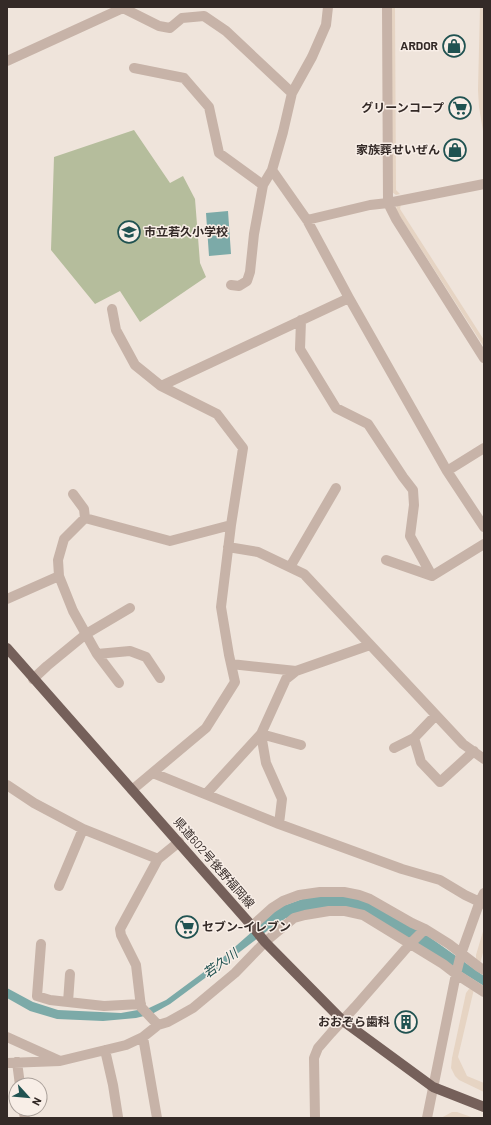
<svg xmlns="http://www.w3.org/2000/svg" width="491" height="1125" viewBox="0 0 491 1125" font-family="Barlow,'Noto Sans JP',sans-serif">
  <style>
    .green { fill: #b5bd9c }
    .plaza { fill: #e6d4c3 }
    .water { fill: #7caaa8 }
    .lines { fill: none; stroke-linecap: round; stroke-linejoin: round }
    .minor { stroke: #c7b3a8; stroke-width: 10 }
    .major { stroke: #75605a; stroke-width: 10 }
    .labels { text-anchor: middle; stroke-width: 3; stroke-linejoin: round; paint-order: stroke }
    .poi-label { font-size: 12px; font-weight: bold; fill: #342a27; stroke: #f8eee7; text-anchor: end }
    .street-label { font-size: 12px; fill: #342a27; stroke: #f8eee7 }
    .water-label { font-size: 13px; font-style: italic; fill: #205251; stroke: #f8eee7 }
  </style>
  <rect width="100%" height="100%" fill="#efe4db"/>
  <path class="green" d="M 134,130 L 170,183 L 183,176 L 195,199 L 200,263 L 206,277 L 140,322 L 120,291 L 95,304 L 51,250 L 54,157 Z"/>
  <path class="plaza" d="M 391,7 L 395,7 L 396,190 L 400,194 L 396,195 L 392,192 Z
    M 480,7 L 484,7 L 484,137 L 479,107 L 478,90 Z
    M 401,204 L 400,209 L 484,340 L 484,347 L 396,210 L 397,205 Z
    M 484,928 L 484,949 L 480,964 L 476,960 L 476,955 Z
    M 469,989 L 474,989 L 458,1057 L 467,1076 L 484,1083 L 484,1092 L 459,1080 L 455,1076 L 451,1068 L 452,1058 L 466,993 Z
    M 452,1112 L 457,1112 L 474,1118 L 441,1118 Z"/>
  <path class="water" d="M 228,211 L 231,254 L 209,256 L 206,213 Z
    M 347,896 L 370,902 L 428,936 L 484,976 L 484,986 L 366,913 L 286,918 L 267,931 L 224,964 L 170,1004 L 152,1014 L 136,1018 L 103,1021 L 57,1019 L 30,1011 L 7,998 L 7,988 L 33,1002 L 58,1010 L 121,1013 L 149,1008 L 166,1000 L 220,960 L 280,907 L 308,897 Z"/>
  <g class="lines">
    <path class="minor" d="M 387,7 L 388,203 L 396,219 L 484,358
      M 7,61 L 123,8 L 159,26 L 170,28 L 182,18 L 204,16 L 226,31 L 292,93 L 283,132 L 272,170 L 307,220 L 349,298 L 447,471 L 484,527
      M 134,68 L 184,78 L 209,107 L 219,153 L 263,185 L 272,170
      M 292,93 L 312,57 L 326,25 L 328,7
      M 307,220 L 370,205 L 388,203 L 484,184
      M 231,285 L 239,286 L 247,281 L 250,272 L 254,234 L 263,185
      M 112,309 L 116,330 L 135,365 L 161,386
      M 301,320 L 300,349 L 336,408 L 368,424 L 403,477 L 413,490 L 414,505 L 410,536 L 432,576 L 484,544
      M 447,471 L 484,448
      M 73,494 L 84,509 L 85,518 L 170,541 L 231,525
      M 228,547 L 258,552 L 304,574 L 463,744 L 484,759
      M 386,560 L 432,576
      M 290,567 L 336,488
      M 59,576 L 73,611 L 97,654 L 130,651 L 146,657 L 160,678
      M 7,599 L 59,576 L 58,560 L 64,539 L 85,518
      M 97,654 L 119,683
      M 231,664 L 296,671 L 370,645
      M 33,679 L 47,666 L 86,634 L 130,608
      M 436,715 L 414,738 L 421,762 L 440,782 L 474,751
      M 394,748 L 414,738
      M 153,773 L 279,824 L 402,869 L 440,880 L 465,895 L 484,904
      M 7,785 L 34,803 L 83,829 L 158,859
      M 132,790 L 206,728 L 235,682 L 229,655 L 221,607 L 231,525 L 243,448 L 217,414 L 161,386 L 349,298
      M 206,794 L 261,734 L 286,679 L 296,671
      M 279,824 L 282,799 L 266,763 L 261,734 L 301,745
      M 59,886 L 83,829
      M 252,926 L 272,908 L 283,901 L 299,895 L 320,892 L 344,892 L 359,895 L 370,899 L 412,923 L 425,929 L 449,944 L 479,967 L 484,970
      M 41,944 L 37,996 L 50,1000 L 104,1006 L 141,1004
      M 68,1002 L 70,974
      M 158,1025 L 141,1007 L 136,965 L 121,935 L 120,929 L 158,859 L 179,842
      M 7,1037 L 58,1060
      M 143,1037 L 157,1118
      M 105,1050 L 113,1085 L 118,1117
      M 17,1062 L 20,1085
      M 7,1063 L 60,1061 L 126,1045 L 143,1037 L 158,1025 L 168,1022 L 193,1008 L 235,973 L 265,942 L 294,918 L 305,915 L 329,911 L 345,911 L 363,915 L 443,964 L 456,974 L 484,992
      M 23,1109 L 25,1118
      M 315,1118 L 314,1058 L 318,1048 L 331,1033 L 355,1007 L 410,944 L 425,929
      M 427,1118 L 456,974 L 461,954 L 480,901 L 484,893"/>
    <path class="major" d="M 7,648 L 252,926 L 265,942 L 343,1021 L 433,1087 L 484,1107"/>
  </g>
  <defs>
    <g id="shop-ring" transform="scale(1.15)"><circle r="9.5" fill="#f8eee7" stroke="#205251" stroke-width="1.5"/><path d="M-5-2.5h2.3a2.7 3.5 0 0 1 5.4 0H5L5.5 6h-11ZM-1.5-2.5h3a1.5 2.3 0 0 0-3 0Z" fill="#205251"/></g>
    <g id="supermarket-ring" transform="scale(1.15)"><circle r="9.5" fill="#f8eee7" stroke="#205251" stroke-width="1.5"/><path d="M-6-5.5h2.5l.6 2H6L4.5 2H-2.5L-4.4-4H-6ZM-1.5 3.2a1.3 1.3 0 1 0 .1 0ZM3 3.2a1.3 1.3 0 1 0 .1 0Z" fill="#205251"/></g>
    <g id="school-ring" transform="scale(1.15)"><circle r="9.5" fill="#f8eee7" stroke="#205251" stroke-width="1.5"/><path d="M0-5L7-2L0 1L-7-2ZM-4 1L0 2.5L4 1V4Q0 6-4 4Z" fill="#205251"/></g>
    <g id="building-ring" transform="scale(1.15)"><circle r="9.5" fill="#f8eee7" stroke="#205251" stroke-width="1.5"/><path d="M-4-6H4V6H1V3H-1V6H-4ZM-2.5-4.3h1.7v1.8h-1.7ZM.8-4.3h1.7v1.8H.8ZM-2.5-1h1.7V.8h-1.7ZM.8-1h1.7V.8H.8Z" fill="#205251"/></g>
  </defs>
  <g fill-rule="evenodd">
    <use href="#shop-ring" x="454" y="46"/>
    <use href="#supermarket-ring" x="460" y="108"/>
    <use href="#shop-ring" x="455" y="150"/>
    <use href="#school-ring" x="129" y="232"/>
    <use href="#supermarket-ring" x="187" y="927"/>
    <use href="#building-ring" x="406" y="1022"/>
  </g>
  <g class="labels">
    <g class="poi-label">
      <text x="438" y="50">ARDOR</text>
      <text x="444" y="112">グリーンコープ</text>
      <text x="440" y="154">家族葬せいぜん</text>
      <text x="144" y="236" text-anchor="start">市立若久小学校</text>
      <text x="202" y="931" text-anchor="start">セブン-イレブン</text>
      <text x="390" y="1026">おおぞら歯科</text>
    </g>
    <g class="street-label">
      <text transform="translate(214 863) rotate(49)" y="4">県道602号後野福岡線</text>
    </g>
    <g class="water-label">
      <text transform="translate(220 963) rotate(-36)" y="5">若久川</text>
    </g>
  </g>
  <rect width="491" height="1125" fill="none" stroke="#342a27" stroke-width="16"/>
  <g transform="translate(28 1097) rotate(117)"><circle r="19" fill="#f8eee7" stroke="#aaa09a"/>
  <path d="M0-3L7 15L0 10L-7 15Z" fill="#205251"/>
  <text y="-6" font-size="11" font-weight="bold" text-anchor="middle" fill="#342a27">N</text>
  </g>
</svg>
